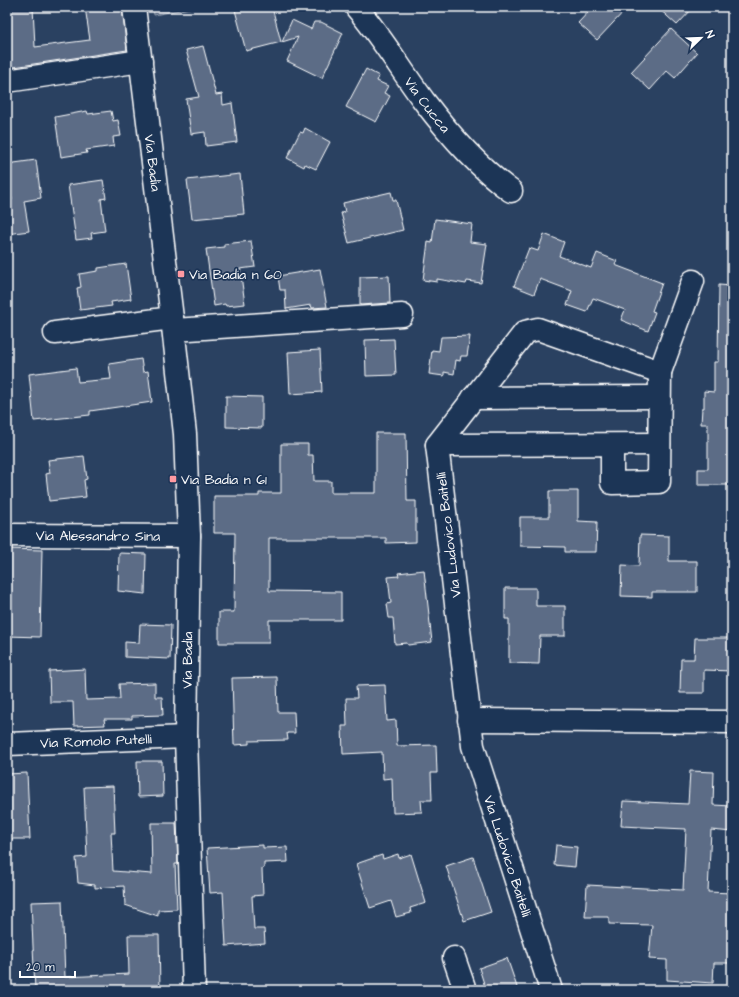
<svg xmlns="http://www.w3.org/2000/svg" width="739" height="997" viewBox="0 0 739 997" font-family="'Architects Daughter',sans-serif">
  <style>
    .garden { fill: url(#garden-dots); stroke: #a2acba }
    .building { fill: #5b6c86; stroke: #fff }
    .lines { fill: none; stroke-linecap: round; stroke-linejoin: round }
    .minor-casing { stroke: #fff; stroke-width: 25 }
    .minor { stroke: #1d3557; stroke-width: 22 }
    .poi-dot { fill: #ff9aa2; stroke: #1d3557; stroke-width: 1.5 }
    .labels { text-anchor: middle; stroke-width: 3.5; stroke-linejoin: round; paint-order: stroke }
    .street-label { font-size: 14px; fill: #fff; stroke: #1d3557 }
    .poi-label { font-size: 14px; fill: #fff; stroke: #1d3557; text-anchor: start }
  </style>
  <defs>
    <pattern id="garden-dots" width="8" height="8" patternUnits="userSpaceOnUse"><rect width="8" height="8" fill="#465975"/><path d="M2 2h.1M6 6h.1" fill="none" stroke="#62728a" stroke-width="1.8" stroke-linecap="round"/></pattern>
  </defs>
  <rect width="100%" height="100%" fill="#2a4161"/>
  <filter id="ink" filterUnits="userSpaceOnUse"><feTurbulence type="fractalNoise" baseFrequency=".025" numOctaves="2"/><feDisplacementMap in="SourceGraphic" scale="8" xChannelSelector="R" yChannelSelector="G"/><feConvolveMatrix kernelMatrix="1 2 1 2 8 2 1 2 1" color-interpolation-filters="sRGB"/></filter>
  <g filter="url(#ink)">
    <path class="garden" d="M 153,7 L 195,7 L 154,15 Z"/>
    <path class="building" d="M 7,7 L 33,7 L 35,47 L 90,40 L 85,7 L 122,7 L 127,50 L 7,68 Z
      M 247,7 L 272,7 L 281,42 L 246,51 L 235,10 Z
      M 593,7 L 628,7 L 597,40 L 578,23 Z
      M 657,7 L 694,7 L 677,25 Z
      M 292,20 L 311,29 L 314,22 L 321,22 L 343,33 L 322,78 L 287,61 L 298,37 L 282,42 Z
      M 671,29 L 697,53 L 675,78 L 667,71 L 650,90 L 631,72 Z
      M 203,46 L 216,95 L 222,94 L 223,105 L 232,103 L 237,142 L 206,146 L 205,132 L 191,134 L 186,99 L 199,97 L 186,50 Z
      M 366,69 L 379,76 L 377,81 L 388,86 L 384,93 L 390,96 L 376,122 L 346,107 Z
      M 87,111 L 88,114 L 111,111 L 113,121 L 118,120 L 121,136 L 113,137 L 114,146 L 86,150 L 87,153 L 61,157 L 55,117 Z
      M 305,128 L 330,142 L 316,169 L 305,164 L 304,167 L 287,158 L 300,132 L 303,133 Z
      M 36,160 L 41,198 L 24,201 L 29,231 L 7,234 L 7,201 L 12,200 L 7,164 Z
      M 240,174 L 244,214 L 192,219 L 187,180 Z
      M 103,180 L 106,198 L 101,199 L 105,231 L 91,233 L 92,238 L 76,240 L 68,185 Z
      M 391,192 L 393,200 L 396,200 L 403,230 L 349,243 L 341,213 L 345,212 L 343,203 Z
      M 435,219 L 472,224 L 470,242 L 487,244 L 481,283 L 467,281 L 466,284 L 437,279 L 437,282 L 423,280 L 428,242 L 432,243 Z
      M 544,234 L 564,242 L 559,256 L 591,268 L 597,253 L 617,261 L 615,265 L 662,283 L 652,311 L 655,312 L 648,331 L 621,320 L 625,310 L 593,298 L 587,312 L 567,305 L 572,291 L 540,279 L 534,294 L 514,286 L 529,248 L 538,251 Z
      M 251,241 L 255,267 L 240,269 L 245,304 L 226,306 L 225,304 L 214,306 L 206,249 L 224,247 L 224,244 Z
      M 126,264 L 131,299 L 111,302 L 112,306 L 80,310 L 77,288 L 81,287 L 79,274 L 98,271 L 98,268 Z
      M 320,269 L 327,307 L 312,308 L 311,305 L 286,309 L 285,290 L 280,290 L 278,276 Z
      M 389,276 L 390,303 L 360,305 L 360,277 Z
      M 719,285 L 732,286 L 732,471 L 730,471 L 730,485 L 698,485 L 698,469 L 708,469 L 708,424 L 701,424 L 702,408 L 704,408 L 704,391 L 714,392 L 714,362 L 718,362 Z
      M 470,336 L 467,356 L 461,356 L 460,361 L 456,360 L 454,374 L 444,372 L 444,376 L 429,374 L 432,350 L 439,351 L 441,337 Z
      M 394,339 L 396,375 L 366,376 L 365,340 Z
      M 320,350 L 322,392 L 290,394 L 288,352 Z
      M 141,359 L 143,372 L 148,371 L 152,402 L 90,411 L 90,415 L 34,421 L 29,374 L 76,368 L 78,382 L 111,379 L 109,364 Z
      M 226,396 L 262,397 L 262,428 L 226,427 Z
      M 376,433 L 406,433 L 407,501 L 416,501 L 416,542 L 386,543 L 386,538 L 269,538 L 269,591 L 341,592 L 341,620 L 269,620 L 269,643 L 219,643 L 219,612 L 234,612 L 235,533 L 214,533 L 214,496 L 259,496 L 259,493 L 281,493 L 281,444 L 308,444 L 308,455 L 313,455 L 314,481 L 331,481 L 331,493 L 376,493 Z
      M 84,456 L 87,479 L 84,480 L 86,497 L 49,501 L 46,474 L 50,473 L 48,460 Z
      M 549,491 L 578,491 L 578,521 L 597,522 L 596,552 L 565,552 L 565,547 L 520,546 L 520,517 L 549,517 Z
      M 640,535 L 669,536 L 669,561 L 697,561 L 697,592 L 652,592 L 652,597 L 621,596 L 622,565 L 639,566 Z
      M 7,549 L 42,550 L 40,637 L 7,636 Z
      M 119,553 L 146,554 L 145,594 L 118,591 Z
      M 424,570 L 432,642 L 408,645 L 407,643 L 395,644 L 393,618 L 389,618 L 387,604 L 391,603 L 388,577 L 399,576 L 398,573 Z
      M 505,588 L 536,588 L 536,606 L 565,606 L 565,636 L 540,636 L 539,664 L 509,663 L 509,619 L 505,619 Z
      M 140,624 L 171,625 L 170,659 L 125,657 L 125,642 L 139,643 Z
      M 695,638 L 732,638 L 732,671 L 704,670 L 704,693 L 680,693 L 681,659 L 694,659 Z
      M 85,669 L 86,700 L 120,699 L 119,684 L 155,683 L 155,697 L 162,697 L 163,715 L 132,716 L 132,719 L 104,719 L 105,725 L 74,726 L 73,702 L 50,702 L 49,671 Z
      M 277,677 L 278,712 L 294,712 L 295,733 L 287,733 L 288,740 L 249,741 L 249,744 L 234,745 L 232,678 Z
      M 385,685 L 387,721 L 396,720 L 397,746 L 436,745 L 437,773 L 431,773 L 432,800 L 421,800 L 422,812 L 393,813 L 392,778 L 383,779 L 382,752 L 343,754 L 342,726 L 347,726 L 346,698 L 357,698 L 356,686 Z
      M 137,761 L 162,761 L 163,796 L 138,797 Z
      M 690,771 L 714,772 L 713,805 L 732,806 L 732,832 L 711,830 L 708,892 L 732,893 L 732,963 L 714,963 L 713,983 L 667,980 L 667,960 L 649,959 L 652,925 L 609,924 L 609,917 L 585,917 L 587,885 L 683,890 L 686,829 L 621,826 L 623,801 L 688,804 Z
      M 27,773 L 30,839 L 7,839 L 7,774 Z
      M 113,786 L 115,833 L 111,833 L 113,871 L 152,874 L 151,823 L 176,823 L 178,864 L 175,864 L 177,909 L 158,910 L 158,916 L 125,905 L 124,886 L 95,888 L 95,885 L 78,883 L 76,858 L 87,857 L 84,787 Z
      M 263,845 L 263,848 L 287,847 L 288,862 L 264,863 L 264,868 L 262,869 L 263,895 L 252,896 L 254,929 L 264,929 L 265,943 L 226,946 L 223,892 L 210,893 L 207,848 Z
      M 556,845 L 577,847 L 575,867 L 554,865 Z
      M 398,854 L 399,858 L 411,854 L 426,903 L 410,908 L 411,913 L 396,917 L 391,901 L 370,908 L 356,864 L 382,855 L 383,859 Z
      M 473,857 L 491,912 L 464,921 L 446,866 Z
      M 62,901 L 65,977 L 129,974 L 128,935 L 159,935 L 160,990 L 35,990 L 31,902 Z
      M 507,958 L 518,990 L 486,990 L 479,968 Z"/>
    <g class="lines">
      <g class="minor-casing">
        <g id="minor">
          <path id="s1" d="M 134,7 L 172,318 L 185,434 L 189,536 L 186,737 L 194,990"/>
          <path id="s2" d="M 356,7 C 381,36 401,70 424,101 C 449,134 478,167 511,191"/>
          <path d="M 7,81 L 141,61"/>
          <path d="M 174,330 L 402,315"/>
          <path d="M 55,333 L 172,318"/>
          <path d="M 473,398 L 659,397"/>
          <path d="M 437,445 L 659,444"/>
          <path d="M 612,445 L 612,483 L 659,482 L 660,372"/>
          <path id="s3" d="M 7,535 L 189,536"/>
          <path d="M 469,720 L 732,722"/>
          <path id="s4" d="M 7,744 L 186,737"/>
          <path d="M 454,958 L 465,990"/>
          <path d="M 551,990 L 473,746 L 437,445 L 525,332 L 538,329 L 660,372 L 693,281"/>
        </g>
      </g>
      <use href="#minor" class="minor"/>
    </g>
  </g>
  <g class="poi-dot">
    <rect x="177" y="270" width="8" height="8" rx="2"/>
    <rect x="169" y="475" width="8" height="8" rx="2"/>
  </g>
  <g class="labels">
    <g class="street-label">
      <text dy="5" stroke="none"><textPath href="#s2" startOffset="121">Via Cucca</textPath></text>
      <text dy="5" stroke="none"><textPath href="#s1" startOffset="157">Via Badia</textPath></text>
      <text dy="5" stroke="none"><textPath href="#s3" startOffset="91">Via Alessandro Sina</textPath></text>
      <text transform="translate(448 535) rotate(-97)" y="5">Via Ludovico Baitelli</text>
      <text transform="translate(187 660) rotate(-89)" y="5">Via Badia</text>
      <text dy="5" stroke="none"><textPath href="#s4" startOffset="89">Via Romolo Putelli</textPath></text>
      <text transform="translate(508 856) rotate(72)" y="5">Via Ludovico Baitelli</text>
    </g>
    <g class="poi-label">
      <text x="189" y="279">Via Badia n 60</text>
      <text x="181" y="484">Via Badia n 61</text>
    </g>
  </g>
  <rect width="739" height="997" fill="none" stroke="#1d3557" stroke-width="24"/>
  <rect x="12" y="12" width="715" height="973" fill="none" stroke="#fff" stroke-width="1.5" filter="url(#ink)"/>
  <g transform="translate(701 38) rotate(67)" stroke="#1d3557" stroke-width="3" paint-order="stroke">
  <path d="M0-3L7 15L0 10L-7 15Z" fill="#ffffff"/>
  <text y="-6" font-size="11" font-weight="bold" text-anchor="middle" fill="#ffffff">N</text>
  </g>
  <path d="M20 971v6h55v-6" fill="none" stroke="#ffffff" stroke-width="2"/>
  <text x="26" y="971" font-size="12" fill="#ffffff" stroke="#1d3557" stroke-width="3" paint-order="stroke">20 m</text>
</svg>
